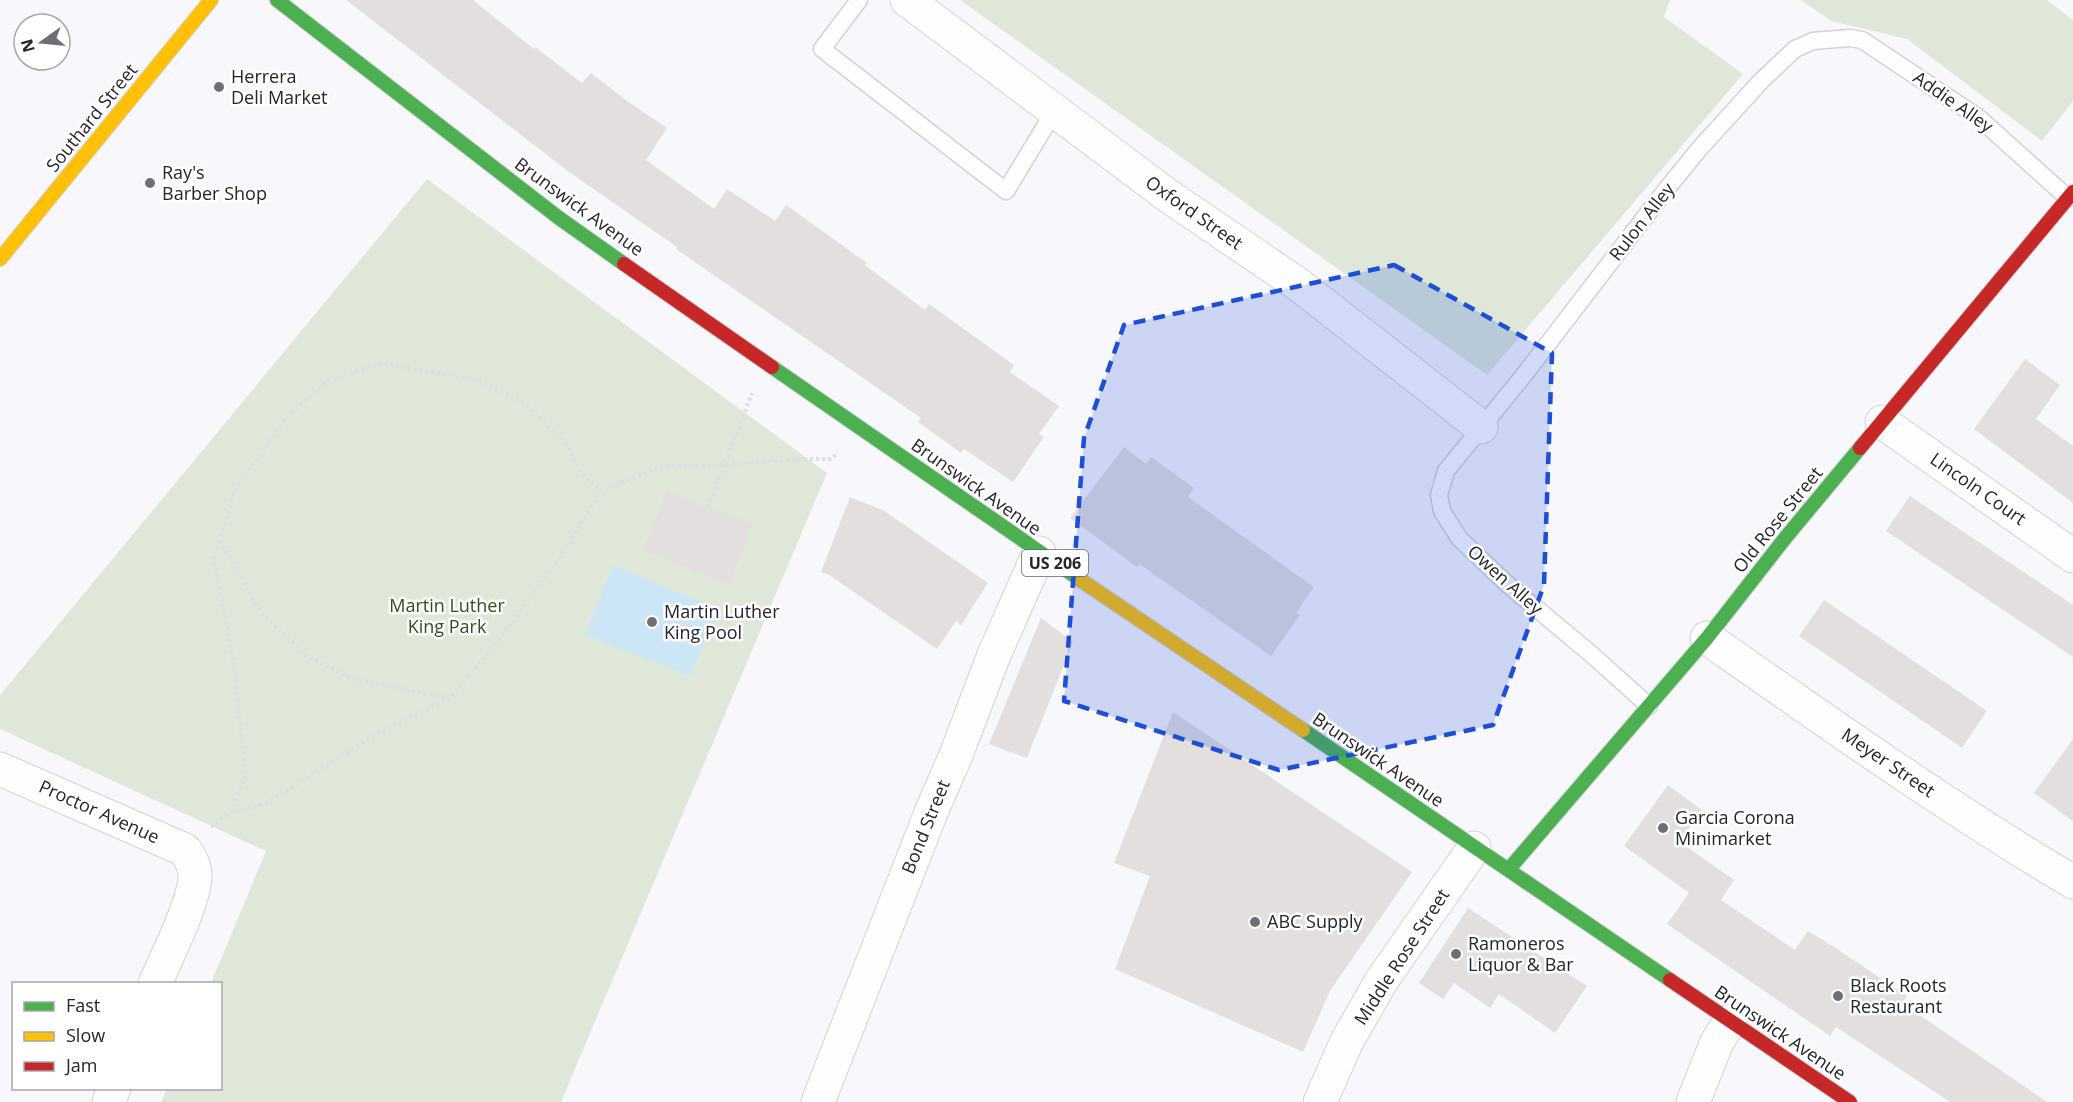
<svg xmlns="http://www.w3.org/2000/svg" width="2073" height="1102" viewBox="0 0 2073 1102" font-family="'Open Sans',sans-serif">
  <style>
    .green { fill: #dfe8d8 }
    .water { fill: #cde6f6 }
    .building { fill: #e3dfdf }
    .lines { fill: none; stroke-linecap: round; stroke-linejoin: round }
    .lane-casing { stroke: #d2d2d7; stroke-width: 19 }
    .street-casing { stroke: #d2d2d7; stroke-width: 35 }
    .fast-casing { stroke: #d2d2d7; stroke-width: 16 }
    .slow-casing { stroke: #d2d2d7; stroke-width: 16 }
    .jam-casing { stroke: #d2d2d7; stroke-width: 16 }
    .path { stroke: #dededf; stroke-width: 4; stroke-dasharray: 3 3; stroke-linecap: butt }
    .lane { stroke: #fefeff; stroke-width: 16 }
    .street { stroke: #fefeff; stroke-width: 33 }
    .fast { stroke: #4caf50; stroke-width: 14 }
    .slow { stroke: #ffc107; stroke-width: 14 }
    .jam { stroke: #c62828; stroke-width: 14 }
    .marked { fill: #1d4ed8; fill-opacity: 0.2; stroke: #1d4ed8; stroke-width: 4.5; stroke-dasharray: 12 8; stroke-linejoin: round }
    .poi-dot { fill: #6e6e74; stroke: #fff; stroke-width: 2 }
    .labels { text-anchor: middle; stroke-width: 5; stroke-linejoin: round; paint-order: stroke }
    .shield { fill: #fff; stroke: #66666a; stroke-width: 1.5 }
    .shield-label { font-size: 16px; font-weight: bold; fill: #24242a }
    .poi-label { font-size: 18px; fill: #24242a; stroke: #fff; text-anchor: start }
    .street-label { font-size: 18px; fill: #24242a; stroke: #fff }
    .park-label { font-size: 18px; fill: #354b1c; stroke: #fff }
  </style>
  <rect width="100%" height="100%" fill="#f8f8fc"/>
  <path class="green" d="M 960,0 L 1670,0 L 1664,17 L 1743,74 L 1487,375 Z
    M 1801,0 L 2047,0 L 2073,20 L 2073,101 L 2042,141 L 1907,39 L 1831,21 Z
    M 427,179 L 827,473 L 561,1102 L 161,1102 L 167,1089 L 220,1088 L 220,984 L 211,983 L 266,851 L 0,729 L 0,695 Z"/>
  <path class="water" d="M 613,565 L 719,610 L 690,676 L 585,635 Z"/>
  <path class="building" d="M 346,0 L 473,0 L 534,49 L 535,47 L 582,83 L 591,73 L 627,101 L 667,128 L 646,160 L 714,209 L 727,189 L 775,221 L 786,205 L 867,263 L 865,265 L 925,310 L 929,304 L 1014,365 L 1010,372 L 1059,406 L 1039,434 L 1044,437 L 1013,482 L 964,449 L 961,453 L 918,422 L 921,418 L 676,249 L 677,247 L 569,172 Z
    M 2025,359 L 2060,385 L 2036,419 L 2073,446 L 2073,503 L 1974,429 Z
    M 1124,447 L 1146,464 L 1151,457 L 1194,488 L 1188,497 L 1314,587 L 1296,613 L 1300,615 L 1271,656 L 1139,564 L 1137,567 L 1070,518 Z
    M 667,491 L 717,512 L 718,510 L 753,524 L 729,585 L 643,550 Z
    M 1910,496 L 2073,605 L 2073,657 L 1886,531 Z
    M 850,497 L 883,510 L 988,583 L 961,625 L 956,621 L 937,649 L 829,575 L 821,572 Z
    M 1824,600 L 1987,711 L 1962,748 L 1799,636 Z
    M 1041,618 L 1073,642 L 1027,758 L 989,744 Z
    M 1173,712 L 1412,872 L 1330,991 L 1303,1052 L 1115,969 L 1150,876 L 1114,863 Z
    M 2073,739 L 2073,821 L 2034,793 Z
    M 1668,785 L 1702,810 L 1680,842 L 1734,880 L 1721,900 L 1795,950 L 1808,931 L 1831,945 L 1907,996 L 1902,1003 L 2047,1102 L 1950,1102 L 1836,1027 L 1830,1036 L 1667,924 L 1689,893 L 1624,846 Z
    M 1468,908 L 1587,986 L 1555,1033 L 1499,994 L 1490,1008 L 1454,983 L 1443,999 L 1419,983 Z"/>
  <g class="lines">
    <g class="lane-casing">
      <path id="lane" d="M 859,0 L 822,49 L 1006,191 L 1055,110
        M 1649,706 L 1591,654 L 1506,583 L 1459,538 L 1442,511 L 1439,495 L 1446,471 L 1524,375 L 1665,191 L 1700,148 L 1761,81 L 1795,49 L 1813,41 L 1850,38 L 1862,40 L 1979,118 L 2068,198"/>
    </g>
    <g class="street-casing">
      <path id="street" d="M 907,0 L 1167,195 L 1299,285 L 1481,427
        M 1882,422 L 2073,556
        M 1707,638 C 1827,722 1947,807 2073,882
        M 0,769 L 185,850 C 191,859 195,866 195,876 C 195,901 166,958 155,984
        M 109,1102 L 114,1088
        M 818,1102 L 932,810 L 956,755 L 994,655 L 1039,553
        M 1320,1102 L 1347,1041 L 1382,980 L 1474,848
        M 1693,1102 L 1717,1042 L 1730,1021"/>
    </g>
    <g class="fast-casing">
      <path id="fast" d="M 277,0 L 559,218 L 624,264
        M 772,367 L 1082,581
        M 1303,730 L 1670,980
        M 1509,869 L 1707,638 L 1786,537 L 1860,448"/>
    </g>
    <g class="slow-casing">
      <path id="slow" d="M 0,259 L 211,0
        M 1082,581 L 1303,730"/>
    </g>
    <g class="jam-casing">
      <path id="jam" d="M 624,264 L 772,367
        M 1860,448 L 2073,192
        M 1670,980 L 1850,1102"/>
    </g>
    <path class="path" d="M 708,507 L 752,393
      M 220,540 L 246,588 L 264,616 L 307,656 L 353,679 L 449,698
      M 231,812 L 246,774 L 233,659 L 214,559 L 235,490 L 288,416 L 326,382 L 380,363 L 478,380 L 523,402 L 564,441 L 586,479 L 601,491
      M 211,827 L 230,813 L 265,804 L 370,738 L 450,698 L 495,645 L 557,562 L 601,491 L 663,466 L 722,465 L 808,459 L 831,459 L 838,453"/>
    <use href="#lane" class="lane"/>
    <use href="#street" class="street"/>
    <use href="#fast" class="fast"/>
    <use href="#slow" class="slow"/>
    <use href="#jam" class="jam"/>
  </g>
  <path class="marked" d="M 1394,265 L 1552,353 L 1544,585 L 1493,725 L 1279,770 L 1064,701 L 1084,438 L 1124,325 Z"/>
  <g class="poi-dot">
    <circle cx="219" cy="87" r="6"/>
    <circle cx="150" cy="183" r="6"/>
    <circle cx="652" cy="622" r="6"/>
    <circle cx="1663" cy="828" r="6"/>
    <circle cx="1255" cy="922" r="6"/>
    <circle cx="1456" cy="954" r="6"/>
    <circle cx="1838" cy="996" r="6"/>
  </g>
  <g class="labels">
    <rect class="shield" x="1022" y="550" width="66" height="26" rx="4.5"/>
    <g class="shield-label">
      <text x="1055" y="569">US 206</text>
    </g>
    <g class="poi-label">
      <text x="231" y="83">Herrera<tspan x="231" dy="21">Deli Market</tspan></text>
      <text x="162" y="179">Ray's<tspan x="162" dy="21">Barber Shop</tspan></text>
      <text x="664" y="618">Martin Luther<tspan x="664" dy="21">King Pool</tspan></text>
      <text x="1675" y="824">Garcia Corona<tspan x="1675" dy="21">Minimarket</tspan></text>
      <text x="1267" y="928">ABC Supply</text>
      <text x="1468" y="950">Ramoneros<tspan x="1468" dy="21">Liquor &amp; Bar</tspan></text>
      <text x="1850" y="992">Black Roots<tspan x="1850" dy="21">Restaurant</tspan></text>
    </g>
    <g class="street-label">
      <text transform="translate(1953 102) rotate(35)" y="6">Addie Alley</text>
      <text transform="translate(92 118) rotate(-51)" y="6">Southard Street</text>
      <text transform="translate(579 207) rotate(36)" y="6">Brunswick Avenue</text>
      <text transform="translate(1194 213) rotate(35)" y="6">Oxford Street</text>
      <text transform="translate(1642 222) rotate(-52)" y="6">Rulon Alley</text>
      <text transform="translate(976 487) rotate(35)" y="6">Brunswick Avenue</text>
      <text transform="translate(1978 489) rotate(35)" y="6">Lincoln Court</text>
      <text transform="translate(1778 520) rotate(-51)" y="6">Old Rose Street</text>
      <text transform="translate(1505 580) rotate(42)" y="6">Owen Alley</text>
      <text transform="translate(1378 760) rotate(34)" y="6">Brunswick Avenue</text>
      <text transform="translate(1888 763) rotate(34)" y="6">Meyer Street</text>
      <text transform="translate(99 812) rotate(24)" y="6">Proctor Avenue</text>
      <text transform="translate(926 827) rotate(-68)" y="6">Bond Street</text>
      <text transform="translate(1402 957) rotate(-57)" y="6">Middle Rose Street</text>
      <text transform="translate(1780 1033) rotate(34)" y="6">Brunswick Avenue</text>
    </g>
    <g class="park-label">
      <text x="447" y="612">Martin Luther<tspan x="447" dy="21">King Park</tspan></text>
    </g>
  </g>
  <rect x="12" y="982" width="210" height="108" fill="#ffffff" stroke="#a7a7aa" stroke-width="1.5"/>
  <rect x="24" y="1002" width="30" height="9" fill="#4caf50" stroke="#a7a7aa" stroke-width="1.5"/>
  <text x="66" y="1012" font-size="18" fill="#24242a">Fast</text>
  <rect x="24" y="1032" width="30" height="9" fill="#ffc107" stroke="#a7a7aa" stroke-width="1.5"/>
  <text x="66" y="1042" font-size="18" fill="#24242a">Slow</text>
  <rect x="24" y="1062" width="30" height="9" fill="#c62828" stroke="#a7a7aa" stroke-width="1.5"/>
  <text x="66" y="1072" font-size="18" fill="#24242a">Jam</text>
  <g transform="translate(42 42) rotate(255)"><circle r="28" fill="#ffffff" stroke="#a7a7aa" stroke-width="1.5"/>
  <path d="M0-4.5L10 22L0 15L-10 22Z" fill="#6e6e74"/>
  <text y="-9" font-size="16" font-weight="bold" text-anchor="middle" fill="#24242a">N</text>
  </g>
</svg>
